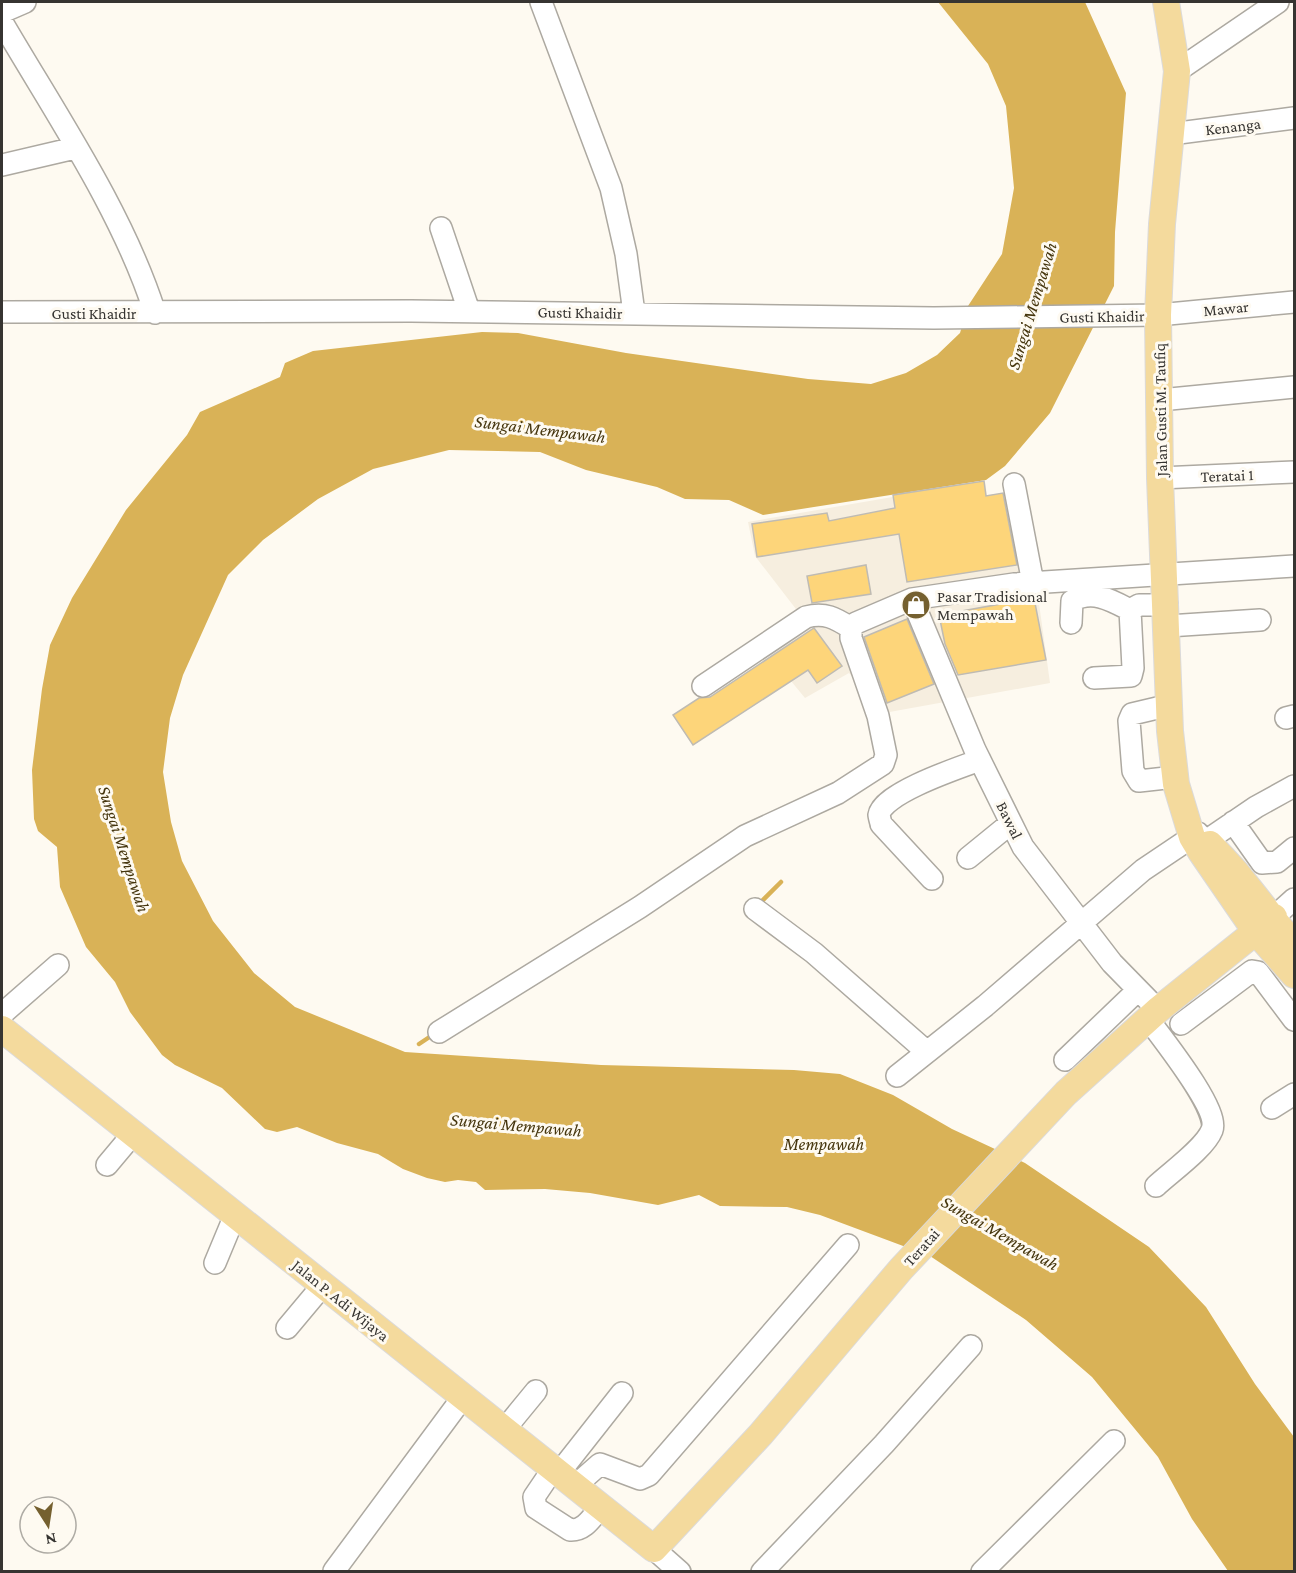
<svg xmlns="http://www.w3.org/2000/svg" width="1296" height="1573" viewBox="0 0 1296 1573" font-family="'Crimson Pro',serif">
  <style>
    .built { fill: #f6eedf }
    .water { fill: #d9b257 }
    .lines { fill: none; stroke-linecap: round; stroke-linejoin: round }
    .stream { stroke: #d9b257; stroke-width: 4.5 }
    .building { fill: #fdd57a; stroke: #bfbbb3; stroke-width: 1.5 }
    .minor-casing { stroke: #ada9a1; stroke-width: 24 }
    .major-casing { stroke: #dbdada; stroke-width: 28 }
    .minor { stroke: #fff; stroke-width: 21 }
    .major { stroke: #f4da9d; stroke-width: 26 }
    .labels { text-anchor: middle; stroke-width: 6; stroke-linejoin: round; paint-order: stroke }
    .street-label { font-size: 16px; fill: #363431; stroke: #fefaf1 }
    .poi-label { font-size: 16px; fill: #363431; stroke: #fefaf1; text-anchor: start }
    .water-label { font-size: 18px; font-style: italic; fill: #45350d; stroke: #fefaf1 }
  </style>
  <rect width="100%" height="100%" fill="#fefaf1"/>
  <path class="built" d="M 985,481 L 987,495 L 1012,492 L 1038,596 L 1050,683 L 884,713 L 849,673 L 805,698 L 759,642 L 799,613 L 755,556 L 748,522 Z"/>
  <path class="water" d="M 938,2 L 1085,2 L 1126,93 L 1115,232 L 1114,286 L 1050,413 L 1005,466 L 986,480 L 763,515 L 729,500 L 685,499 L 657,487 L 586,470 L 540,452 L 449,450 L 373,469 L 318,499 L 263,540 L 228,575 L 183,675 L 170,718 L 163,772 L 171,822 L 182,861 L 213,921 L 254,973 L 295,1007 L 405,1052 L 601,1065 L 794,1070 L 840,1074 L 893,1095 L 952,1129 L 1025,1163 L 1149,1247 L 1206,1307 L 1255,1384 L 1294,1437 L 1294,1571 L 1228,1571 L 1192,1519 L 1158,1457 L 1092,1377 L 1026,1320 L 930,1256 L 820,1215 L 787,1207 L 720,1206 L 699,1195 L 658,1205 L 590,1193 L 545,1189 L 485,1190 L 476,1182 L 458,1180 L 445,1182 L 427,1178 L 403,1169 L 378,1154 L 337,1143 L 297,1127 L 277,1132 L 265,1129 L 222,1088 L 175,1065 L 162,1055 L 130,1012 L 115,982 L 86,947 L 60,887 L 57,847 L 38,831 L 34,819 L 32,770 L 42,689 L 50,645 L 72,598 L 126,510 L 187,435 L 200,412 L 280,377 L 285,363 L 313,351 L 482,332 L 518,333 L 626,353 L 808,379 L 871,384 L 906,373 L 937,355 L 960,333 L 968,306 L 1002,254 L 1014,188 L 1006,106 L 988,64 Z"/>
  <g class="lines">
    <path class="stream" d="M 759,904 L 781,882
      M 419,1044 L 434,1034"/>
  </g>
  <path class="building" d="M 984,481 L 986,496 L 1003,493 L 1017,565 L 907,582 L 899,534 L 757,557 L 752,524 L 827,513 L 829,521 L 895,508 L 893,495 Z
    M 866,565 L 871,594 L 812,603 L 807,576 Z
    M 1034,598 L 1046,660 L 958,675 L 945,644 L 939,615 Z
    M 907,619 L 934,684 L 887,703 L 864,637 Z
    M 814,628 L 842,666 L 817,683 L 808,670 L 693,745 L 673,715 L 699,698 L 710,697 Z"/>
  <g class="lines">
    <g class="minor-casing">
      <path id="minor" d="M 541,2 L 611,188 L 626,254 L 634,313
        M 2,12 L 25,2
        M 2,22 C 55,113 123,212 155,313
        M 1177,71 L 1278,2
        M 1171,134 L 1294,118
        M 2,165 L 75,148
        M 441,228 L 469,311
        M 2,312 L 411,311 L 934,318 L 1158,315 L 1294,302
        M 1160,400 L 1294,387
        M 1160,478 L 1294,472
        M 1014,484 L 1033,583
        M 912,599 L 975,750 L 1023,847 L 1112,963 L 1158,1010
        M 1071,623 L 1072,601 C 1092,589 1111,600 1130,610
        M 1168,626 L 1260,620
        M 1094,678 L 1131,676 L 1133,668 L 1130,610 L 1139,605 L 1167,605
        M 703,686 L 806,617 C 825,612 835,618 851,628
        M 1170,705 L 1132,714 L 1129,721 L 1133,771 L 1139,781 L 1175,777
        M 1286,718 L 1294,716
        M 1233,822 L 1262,863 L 1277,862 L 1294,848
        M 1206,841 L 1256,807 L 1294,786
        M 968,858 L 1011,823
        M 932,879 L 881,824 C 881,823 879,816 879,815 C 882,793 961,767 980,760
        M 755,909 L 814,953 L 927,1052
        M 1274,917 L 1294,899
        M 2,1014 L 58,965
        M 1148,1019 C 1161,1037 1220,1110 1212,1130 C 1205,1148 1171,1172 1156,1186
        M 1181,1024 L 1252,971 L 1258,972 L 1294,1020
        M 439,1032 L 640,907 L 745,836 L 838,793 L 883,764 L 886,755 L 878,716 L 851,638 L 851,628 L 856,623 L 912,599 L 1014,584 L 1294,566
        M 1065,1060 L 1138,990
        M 897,1076 L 985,1006 L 1143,870 L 1198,833
        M 1272,1108 L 1294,1094
        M 107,1165 L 133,1134
        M 215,1263 L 235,1215
        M 287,1328 L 323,1285
        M 504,1430 L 536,1391
        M 553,1469 L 534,1497 L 536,1508 L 570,1530 C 585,1531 592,1517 601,1507
        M 559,1473 L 622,1393
        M 575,1486 L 600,1464 L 640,1479 L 649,1475 L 848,1245
        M 654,1549 L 680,1572
        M 334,1571 L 463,1397
        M 762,1572 L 884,1444 L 971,1346
        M 982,1572 L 1114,1441"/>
    </g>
    <g class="major-casing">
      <path id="major" d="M 1166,2 L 1177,71 L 1162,224 L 1158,315 L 1160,478 L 1170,731 L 1176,784 L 1192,837 L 1201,852 L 1256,932 L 1294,975
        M 1210,844 L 1236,872 L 1294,945
        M 2,1029 L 654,1549 L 761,1434 L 901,1269 L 1066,1093 L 1158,1010 L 1274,917"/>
    </g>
    <use href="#minor" class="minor"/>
    <use href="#major" class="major"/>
  </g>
  <defs>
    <g id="shop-disc" transform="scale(1.5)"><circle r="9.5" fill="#75602f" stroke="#fefaf1"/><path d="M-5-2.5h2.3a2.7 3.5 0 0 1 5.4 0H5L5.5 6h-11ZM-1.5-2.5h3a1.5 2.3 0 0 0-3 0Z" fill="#fff"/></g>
  </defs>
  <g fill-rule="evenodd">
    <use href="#shop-disc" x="916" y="605"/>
  </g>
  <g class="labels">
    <g class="street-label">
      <text transform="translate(1233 126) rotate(-7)" y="6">Kenanga</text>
      <text transform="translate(1226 308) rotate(-6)" y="6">Mawar</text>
      <text transform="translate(580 312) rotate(1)" y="6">Gusti Khaidir</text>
      <text x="94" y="319">Gusti Khaidir</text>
      <text transform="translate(1102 316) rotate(-1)" y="6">Gusti Khaidir</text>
      <text transform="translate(1160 410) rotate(-91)" y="6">Jalan Gusti M. Taufiq</text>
      <text transform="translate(1227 475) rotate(-2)" y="6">Teratai 1</text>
      <text transform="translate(1010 820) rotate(64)" y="6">Bawal</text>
      <text transform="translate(921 1247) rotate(-48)" y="6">Teratai</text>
      <text transform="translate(341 1300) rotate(39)" y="6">Jalan P. Adi Wijaya</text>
    </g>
    <g class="poi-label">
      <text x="937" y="602">Pasar Tradisional<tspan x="937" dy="18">Mempawah</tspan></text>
    </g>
    <g class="water-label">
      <text transform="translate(1032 306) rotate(-73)" y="6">Sungai Mempawah</text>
      <text transform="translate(540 429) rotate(7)" y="6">Sungai Mempawah</text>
      <text transform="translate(124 849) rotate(72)" y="6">Sungai Mempawah</text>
      <text transform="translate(516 1125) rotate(5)" y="6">Sungai Mempawah</text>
      <text x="824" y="1150">Mempawah</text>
      <text transform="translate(1000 1233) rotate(30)" y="6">Sungai Mempawah</text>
    </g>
  </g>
  <rect width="1296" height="1573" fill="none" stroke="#363431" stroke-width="6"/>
  <g transform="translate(48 1525) rotate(168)"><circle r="28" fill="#fefaf1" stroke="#aeaba4" stroke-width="1.5"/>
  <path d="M0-4.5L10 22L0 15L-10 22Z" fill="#75602f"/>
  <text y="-9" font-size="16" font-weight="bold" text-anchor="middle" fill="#363431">N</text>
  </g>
</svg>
